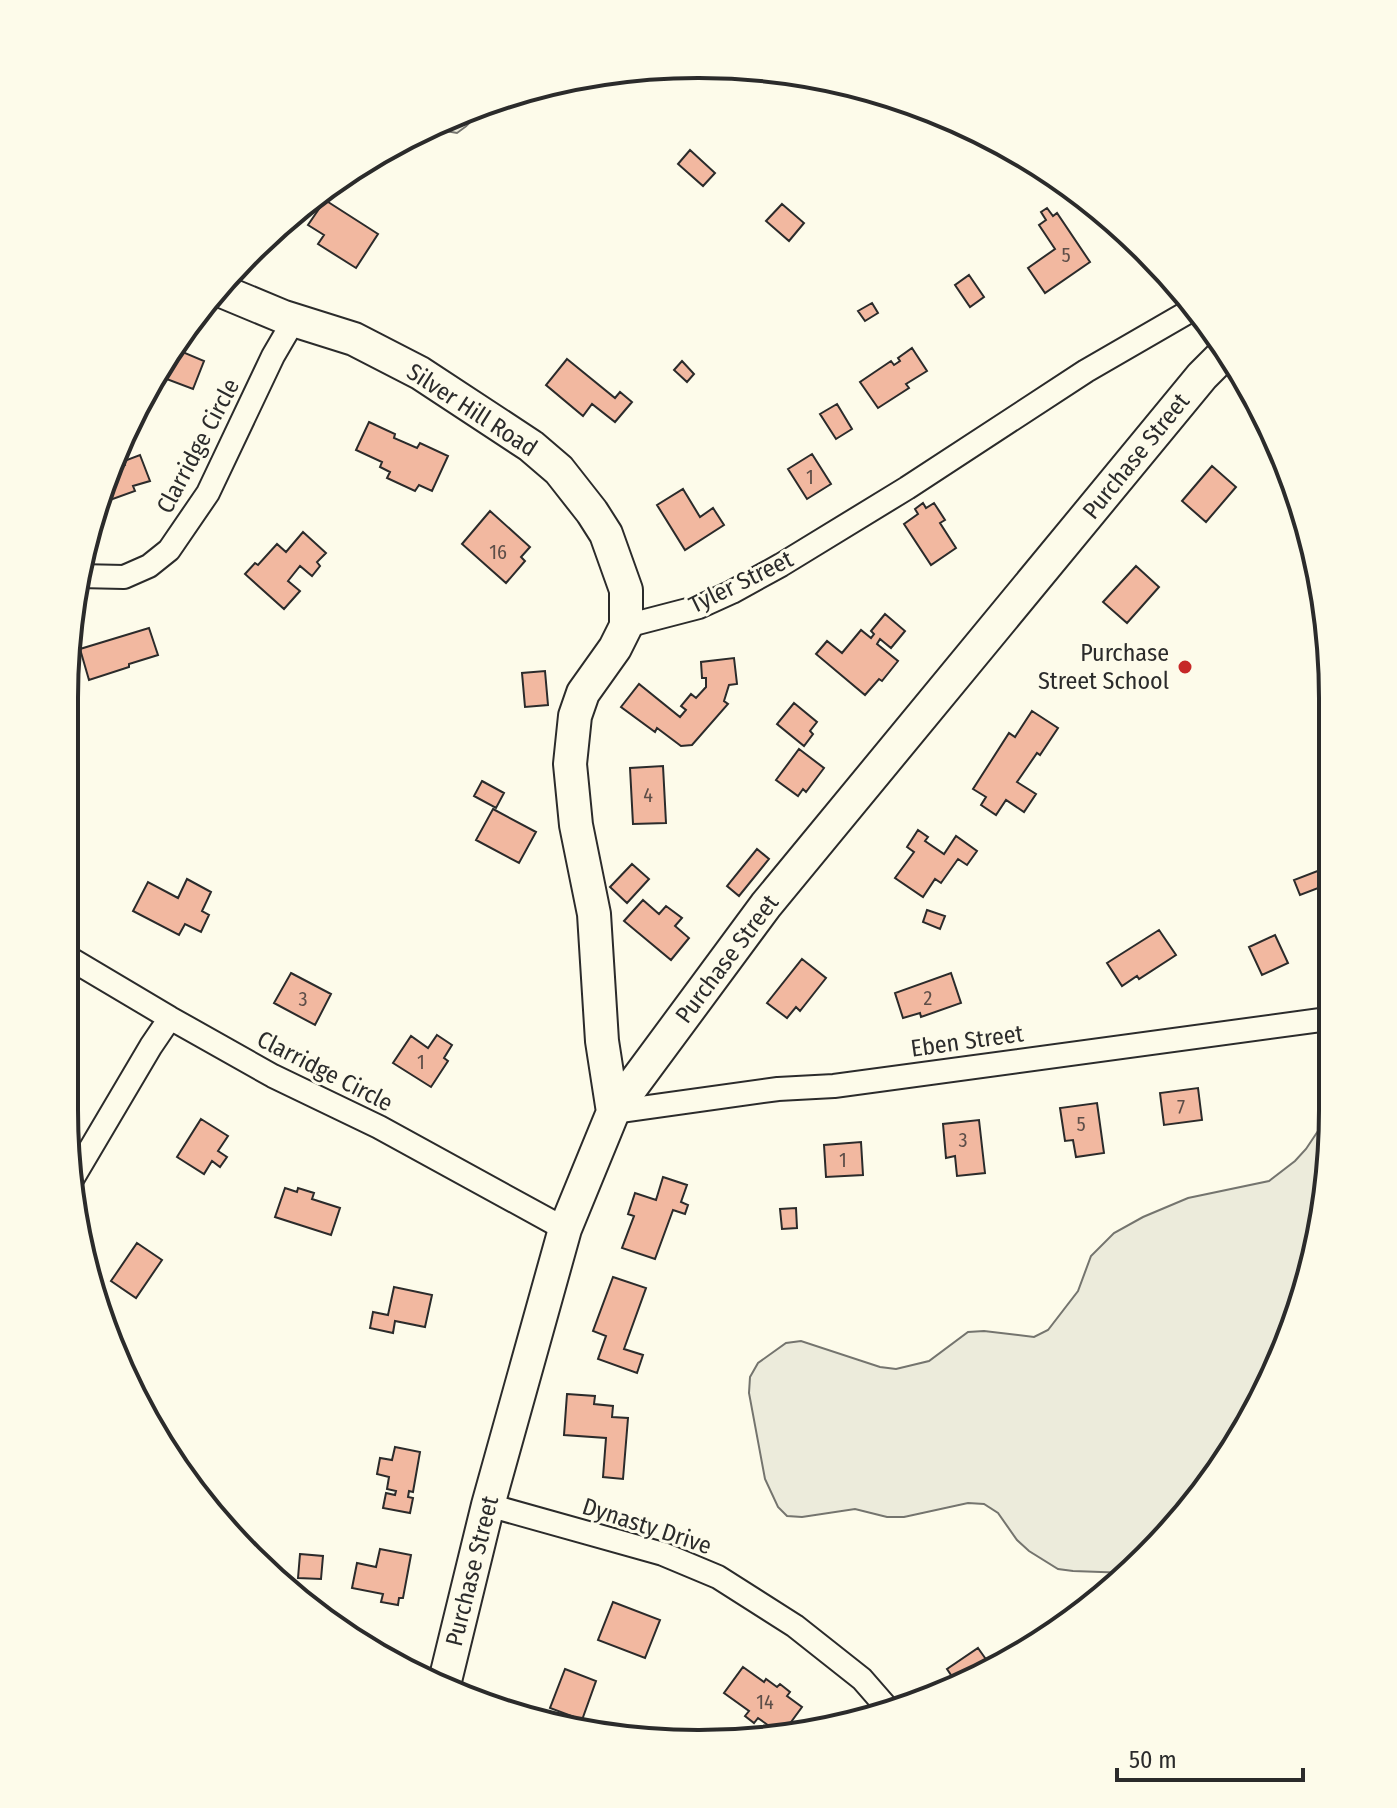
<svg xmlns="http://www.w3.org/2000/svg" width="1397" height="1808" viewBox="0 0 1397 1808" font-family="'Fira Sans Condensed',sans-serif">
  <style>
    .green { fill: #ecebdb; stroke: #74746e; stroke-width: 2 }
    .building { fill: #f2b8a0; stroke: #2b2b2b; stroke-width: 2 }
    .lines { fill: none; stroke-linecap: round; stroke-linejoin: round }
    .street-casing { stroke: #2b2b2b; stroke-width: 26 }
    .secondary-casing { stroke: #2b2b2b; stroke-width: 36 }
    .street { stroke: #fdfbea; stroke-width: 22 }
    .secondary { stroke: #fdfbea; stroke-width: 32 }
    .poi-dot { fill: #c62828; stroke: #fdfbea; stroke-width: 3 }
    .labels { text-anchor: middle; stroke-width: 6; stroke-linejoin: round; paint-order: stroke }
    .number-label { font-size: 20px; fill: #5d4e48 }
    .street-label { font-size: 24px; fill: #2b2b2b; stroke: #fdfbea }
    .poi-label { font-size: 24px; fill: #2b2b2b; stroke: #fdfbea; text-anchor: end }
    .rim { fill: none; stroke: #2b2b2b; stroke-width: 4 }
  </style>
  <rect width="100%" height="100%" fill="#fdfbea"/>
  <path class="green" d="M 482,104 C 477,118 468,126 457,133 L 440,130 L 432,125 L 456,112 Z
    M 1328,1116 L 1328,1193 L 1285,1352 L 1226,1462 L 1147,1558 L 1129,1573 L 1073,1571 L 1058,1569 L 1029,1551 L 1017,1540 L 998,1513 L 984,1504 L 968,1503 L 904,1517 L 887,1517 L 855,1509 L 802,1517 L 787,1516 L 778,1507 L 765,1479 L 749,1393 L 750,1377 L 758,1363 L 786,1343 L 801,1341 L 880,1367 L 896,1369 L 929,1361 L 968,1332 L 984,1331 L 1034,1337 L 1048,1330 L 1078,1291 L 1091,1256 L 1114,1233 L 1143,1217 L 1188,1198 L 1269,1181 L 1295,1161 L 1306,1149 Z"/>
  <path class="building" d="M 690,150 L 715,173 L 703,186 L 678,164 Z
    M 325,200 L 378,234 L 356,268 L 318,244 L 324,235 L 308,225 Z
    M 782,204 L 804,223 L 789,241 L 766,221 Z
    M 1047,208 L 1053,216 L 1057,213 L 1090,262 L 1045,293 L 1028,268 L 1055,249 L 1039,225 L 1046,220 L 1041,212 Z
    M 969,275 L 984,297 L 970,307 L 955,285 Z
    M 872,303 L 878,313 L 865,321 L 858,311 Z
    M 176,344 L 181,346 L 180,351 L 204,361 L 193,389 L 156,375 Z
    M 912,348 L 927,371 L 906,384 L 909,388 L 878,408 L 860,382 L 891,361 L 894,365 L 900,361 L 898,358 Z
    M 567,359 L 615,398 L 620,392 L 632,402 L 615,422 L 592,404 L 583,416 L 546,385 Z
    M 682,361 L 694,374 L 687,382 L 674,370 Z
    M 837,404 L 852,429 L 836,439 L 820,414 Z
    M 369,422 L 395,434 L 394,438 L 417,448 L 420,443 L 448,456 L 432,491 L 419,485 L 415,491 L 387,478 L 390,472 L 380,467 L 382,462 L 356,450 Z
    M 812,454 L 831,484 L 807,499 L 788,469 Z
    M 140,455 L 150,481 L 133,486 L 135,491 L 96,505 L 110,470 L 110,471 L 125,465 L 124,461 Z
    M 1212,466 L 1236,487 L 1206,522 L 1182,501 Z
    M 683,489 L 700,517 L 713,508 L 724,525 L 685,550 L 657,505 Z
    M 923,503 L 926,508 L 934,503 L 945,520 L 940,523 L 956,548 L 931,565 L 904,524 L 918,514 L 915,509 Z
    M 490,511 L 530,547 L 521,557 L 525,561 L 506,583 L 462,544 Z
    M 303,532 L 326,553 L 317,562 L 320,566 L 312,576 L 300,566 L 288,581 L 300,591 L 284,609 L 245,574 L 255,563 L 258,565 L 277,544 L 286,552 Z
    M 1136,566 L 1159,587 L 1127,623 L 1103,602 Z
    M 885,614 L 905,631 L 891,648 L 880,639 L 877,644 L 898,661 L 882,681 L 879,679 L 865,695 L 816,654 L 827,641 L 842,653 L 861,630 L 871,638 L 874,634 L 871,631 Z
    M 149,628 L 158,655 L 129,664 L 129,667 L 89,680 L 80,649 Z
    M 734,658 L 737,684 L 729,685 L 724,701 L 728,704 L 692,745 L 681,746 L 657,728 L 655,732 L 621,707 L 639,684 L 680,717 L 686,710 L 681,706 L 691,694 L 696,698 L 706,687 L 706,678 L 702,678 L 701,662 Z
    M 545,671 L 548,705 L 525,707 L 522,673 Z
    M 794,703 L 817,722 L 810,731 L 813,734 L 804,746 L 777,724 Z
    M 1032,711 L 1058,728 L 1040,755 L 1037,753 L 1017,782 L 1036,794 L 1024,812 L 1006,800 L 996,815 L 981,805 L 986,797 L 973,789 L 1009,733 L 1015,737 Z
    M 799,749 L 824,768 L 806,792 L 803,789 L 798,796 L 776,780 Z
    M 663,766 L 666,823 L 633,824 L 630,768 Z
    M 482,781 L 504,793 L 496,808 L 474,796 Z
    M 493,809 L 536,832 L 519,863 L 476,840 Z
    M 918,830 L 928,837 L 925,841 L 944,854 L 956,836 L 977,851 L 967,865 L 958,859 L 941,883 L 935,879 L 923,897 L 895,878 L 914,852 L 907,847 Z
    M 65,832 L 76,839 L 65,856 Z
    M 757,849 L 769,859 L 739,896 L 727,886 Z
    M 632,864 L 649,879 L 627,903 L 610,887 Z
    M 1328,867 L 1328,905 L 1325,906 L 1318,888 L 1300,895 L 1294,880 Z
    M 187,879 L 211,892 L 202,911 L 209,915 L 201,932 L 185,924 L 179,935 L 133,911 L 148,882 L 178,898 Z
    M 643,900 L 659,914 L 666,906 L 682,918 L 675,926 L 689,938 L 671,960 L 624,921 Z
    M 927,910 L 945,916 L 940,929 L 923,922 Z
    M 1159,930 L 1176,955 L 1139,979 L 1137,976 L 1122,986 L 1107,963 Z
    M 1275,935 L 1288,963 L 1262,975 L 1249,947 Z
    M 802,959 L 826,978 L 800,1011 L 796,1007 L 787,1018 L 767,1003 Z
    M 291,973 L 331,994 L 315,1025 L 274,1003 Z
    M 951,973 L 961,1003 L 921,1017 L 920,1013 L 903,1018 L 895,993 Z
    M 437,1035 L 452,1045 L 444,1058 L 448,1061 L 431,1087 L 393,1063 L 411,1036 L 428,1048 Z
    M 1198,1088 L 1202,1120 L 1164,1125 L 1160,1093 Z
    M 1097,1103 L 1104,1153 L 1076,1157 L 1073,1140 L 1065,1141 L 1060,1108 Z
    M 201,1119 L 228,1136 L 218,1151 L 227,1157 L 220,1167 L 212,1161 L 204,1174 L 177,1157 Z
    M 979,1120 L 985,1173 L 957,1176 L 955,1156 L 946,1158 L 943,1124 Z
    M 861,1142 L 863,1175 L 826,1177 L 824,1145 Z
    M 663,1177 L 687,1185 L 681,1202 L 688,1205 L 685,1214 L 673,1210 L 655,1259 L 622,1248 L 634,1216 L 628,1214 L 635,1193 L 656,1200 Z
    M 285,1188 L 297,1192 L 298,1188 L 314,1193 L 312,1199 L 340,1208 L 331,1235 L 275,1217 Z
    M 796,1208 L 797,1228 L 782,1229 L 780,1209 Z
    M 137,1243 L 162,1260 L 136,1298 L 111,1281 Z
    M 613,1277 L 646,1288 L 624,1349 L 643,1355 L 637,1373 L 598,1359 L 606,1336 L 593,1331 Z
    M 394,1287 L 432,1295 L 425,1327 L 395,1321 L 393,1333 L 370,1328 L 373,1312 L 388,1315 Z
    M 567,1394 L 595,1396 L 594,1404 L 613,1406 L 612,1417 L 628,1418 L 623,1479 L 603,1477 L 606,1438 L 564,1435 Z
    M 395,1447 L 420,1452 L 413,1492 L 409,1491 L 408,1497 L 413,1498 L 410,1513 L 383,1508 L 386,1493 L 395,1495 L 396,1491 L 387,1489 L 389,1477 L 377,1474 L 380,1458 L 392,1460 Z
    M 380,1549 L 411,1555 L 403,1598 L 399,1598 L 398,1605 L 381,1602 L 383,1594 L 352,1588 L 357,1563 L 376,1567 Z
    M 300,1554 L 323,1556 L 321,1579 L 298,1578 Z
    M 613,1602 L 660,1620 L 645,1658 L 598,1640 Z
    M 978,1648 L 990,1665 L 955,1681 L 947,1669 Z
    M 743,1667 L 764,1682 L 766,1679 L 777,1687 L 780,1684 L 790,1692 L 787,1696 L 802,1707 L 783,1733 L 779,1733 L 758,1718 L 754,1723 L 745,1716 L 749,1711 L 724,1693 Z
    M 565,1669 L 596,1681 L 582,1720 L 550,1708 Z"/>
  <g class="lines">
    <g class="street-casing">
      <path id="street" d="M 79,576 L 124,577 L 149,566 L 169,550 L 208,493 L 273,356 L 294,320
        M 626,626 L 699,607 L 732,592 L 781,565 L 907,488 L 1086,371 L 1195,308
        M 64,955 L 170,1018 L 273,1076 L 379,1127 L 565,1229
        M 613,1112 L 778,1089 L 834,1086 L 1328,1019
        M 73,1178 L 151,1046 L 170,1018
        M 488,1505 L 663,1554 L 718,1577 L 795,1626 L 862,1679 L 889,1710"/>
    </g>
    <g class="secondary-casing">
      <path id="secondary" d="M 219,290 L 284,317 L 354,339 L 420,373 L 531,446 L 559,470 L 592,512 L 606,534 L 626,590 L 626,626 L 615,648 L 583,693 L 575,716 L 570,764 L 576,825 L 594,914 L 602,1041 L 613,1112
        M 444,1685 L 488,1505 L 565,1229 L 613,1112 L 766,905 L 1202,376 L 1228,350"/>
    </g>
    <use href="#street" class="street"/>
    <use href="#secondary" class="secondary"/>
  </g>
  <circle class="poi-dot" cx="1185" cy="667" r="8"/>
  <g class="labels">
    <g class="number-label">
      <text x="1066" y="262">5</text>
      <text x="810" y="484">1</text>
      <text x="498" y="559">16</text>
      <text x="648" y="802">4</text>
      <text x="928" y="1005">2</text>
      <text x="303" y="1006">3</text>
      <text x="421" y="1069">1</text>
      <text x="1181" y="1114">7</text>
      <text x="1081" y="1131">5</text>
      <text x="963" y="1147">3</text>
      <text x="843" y="1167">1</text>
      <text x="765" y="1709">14</text>
    </g>
    <g class="street-label">
      <text transform="translate(472 410) rotate(33)" y="8">Silver Hill Road</text>
      <text transform="translate(198 446) rotate(-62)" y="8">Clarridge Circle</text>
      <text transform="translate(1136 456) rotate(-51)" y="8">Purchase Street</text>
      <text transform="translate(741 582) rotate(-26)" y="8">Tyler Street</text>
      <text transform="translate(727 959) rotate(-53)" y="8">Purchase Street</text>
      <text transform="translate(967 1041) rotate(-8)" y="8">Eben Street</text>
      <text transform="translate(325 1071) rotate(27)" y="8">Clarridge Circle</text>
      <text transform="translate(647 1526) rotate(18)" y="8">Dynasty Drive</text>
      <text transform="translate(472 1571) rotate(-76)" y="8">Purchase Street</text>
    </g>
    <g class="poi-label">
      <text x="1169" y="661">Purchase<tspan x="1169" dy="28">Street School</tspan></text>
    </g>
  </g>
  <path d="M0 0H1397V1808H0ZM698 78H699A620 620 0 0 1 1319 698V1110A620 620 0 0 1 699 1730H698A620 620 0 0 1 78 1110V698A620 620 0 0 1 698 78Z" fill="#fdfbea" fill-rule="evenodd"/>
  <path class="rim" d="M698 78H699A620 620 0 0 1 1319 698V1110A620 620 0 0 1 699 1730H698A620 620 0 0 1 78 1110V698A620 620 0 0 1 698 78Z"/>
  <path d="M1117 1768v12h186v-12" fill="none" stroke="#2b2b2b" stroke-width="4"/>
  <text x="1129" y="1768" font-size="24" fill="#2b2b2b" stroke="#fdfbea" stroke-width="6" paint-order="stroke">50 m</text>
</svg>
